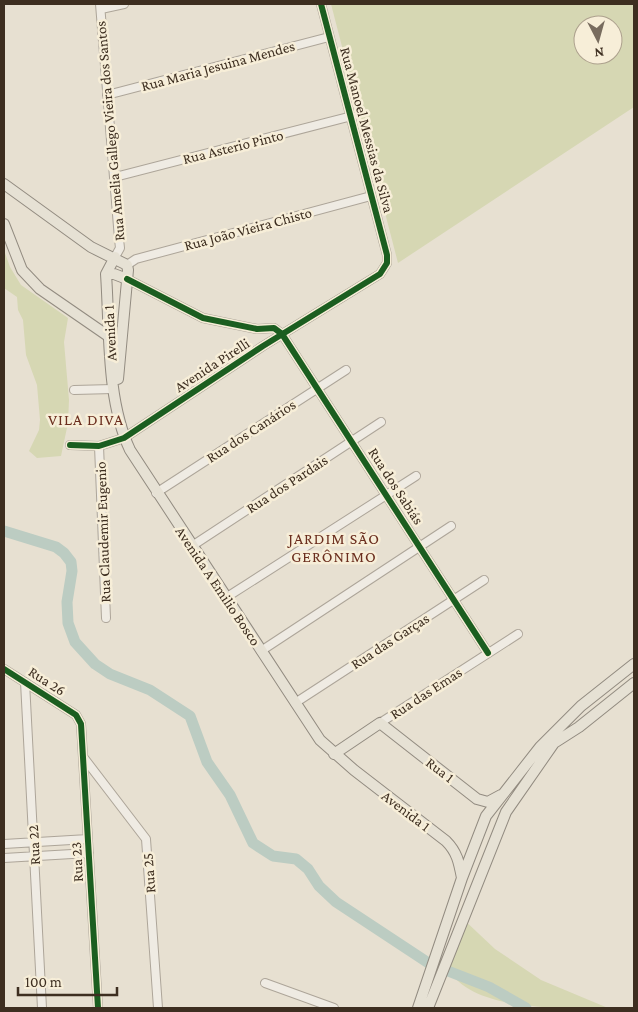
<svg xmlns="http://www.w3.org/2000/svg" width="638" height="1012" viewBox="0 0 638 1012" font-family="'Crimson Pro',serif">
  <style>
    .green { fill: #d6d7b3; fill-rule: evenodd }
    .lines { fill: none; stroke-linecap: round; stroke-linejoin: round }
    .river { stroke: #bcccc2; stroke-width: 11 }
    .minor-casing { stroke: #ada599; stroke-width: 10 }
    .major-casing { stroke: #928b80; stroke-width: 12 }
    .minor { stroke: #efebe3; stroke-width: 8 }
    .major { stroke: #e6e1d4; stroke-width: 10 }
    .cycleway-casing { stroke: #f7eed8; stroke-width: 9 }
    .cycleway { stroke: #1b5e20; stroke-width: 6 }
    .labels { text-anchor: middle; stroke-width: 5; stroke-linejoin: round; paint-order: stroke }
    .street-label { font-size: 15px; fill: #3d2e20; stroke: #f7eed8 }
    .neighbourhood-label { font-size: 16px; letter-spacing: 1px; fill: #6b2e1e; stroke: #f7eed8 }
  </style>
  <rect width="100%" height="100%" fill="#e7e0d1"/>
  <path class="green" d="M 331,4 L 634,4 L 634,107 L 398,263 ZM 583,25 L 613,25 L 613,55 L 583,55 Z
    M 4,250 L 10,267 L 21,285 L 68,318 L 64,342 L 69,400 L 68,423 L 61,456 L 37,458 L 29,451 L 39,430 L 40,420 L 37,385 L 26,355 L 23,320 L 18,310 L 17,297 L 4,288 Z
    M 461,917 L 495,949 L 541,980 L 608,1008 C 559,1008 474,1012 448,969 L 461,939 Z"/>
  <g class="lines">
    <path class="river" d="M 4,531 L 56,547 L 64,553 L 71,562 L 72,571 L 67,602 L 68,623 L 75,642 L 95,664 L 110,674 L 150,690 L 190,716 L 207,762 L 230,795 L 253,843 L 273,856 L 296,859 L 308,869 L 319,886 L 336,902 L 430,964 L 489,987 L 526,1008"/>
    <g class="minor-casing">
      <path id="minor" d="M 100,4 L 119,239 L 120,248 L 115,257
        M 101,9 L 124,4
        M 107,95 L 329,37
        M 115,177 L 352,116
        M 127,265 L 136,259 L 371,196
        M 127,279 L 203,318 L 257,329 L 274,328 L 282,334 L 488,653
        M 74,390 L 113,389
        M 70,445 L 99,446 L 124,438 L 263,346 L 380,274 L 387,263 L 387,255 L 321,4
        M 99,446 L 106,618
        M 156,493 L 346,370
        M 192,546 L 381,422
        M 227,597 L 416,476
        M 261,651 L 451,526
        M 4,669 L 76,715 L 81,724 L 98,1008
        M 25,682 L 42,1008
        M 295,703 L 484,580
        M 380,723 L 518,634
        M 84,758 L 146,839 L 158,1008
        M 4,844 L 88,839
        M 4,858 L 89,853
        M 265,983 L 334,1008"/>
    </g>
    <g class="major-casing">
      <path id="major" d="M 4,184 L 91,247 L 127,265 L 128,270 L 118,379
        M 4,224 L 22,270 L 40,289 L 111,338
        M 115,257 L 106,274 C 110,331 106,399 130,450 L 320,740 L 354,770 L 446,841 C 457,852 459,862 462,878
        M 106,274 L 114,274 L 127,279
        M 334,754 L 380,723 L 477,799 L 488,802 L 501,795
        M 418,1008 L 462,878 L 486,816 L 540,747 L 581,706 L 634,664
        M 428,1008 L 506,812 L 554,743 L 579,727 L 634,683"/>
    </g>
    <use href="#minor" class="minor"/>
    <use href="#major" class="major"/>
    <g class="cycleway-casing">
      <path id="cycleway" d="M 127,279 L 203,318 L 257,329 L 274,328 L 282,334 L 488,653
        M 70,445 L 99,446 L 124,438 L 263,346 L 380,274 L 387,263 L 387,255 L 321,4
        M 4,669 L 76,715 L 81,724 L 98,1008"/>
    </g>
    <use href="#cycleway" class="cycleway"/>
  </g>
  <g class="labels">
    <g class="street-label">
      <text transform="translate(218 66) rotate(-15)" y="5">Rua Maria Jesuina Mendes</text>
      <text transform="translate(367 130) rotate(75)" y="5">Rua Manoel Messias da Silva</text>
      <text transform="translate(110 131) rotate(-95)" y="5">Rua Amelia Gallego Vieira dos Santos</text>
      <text transform="translate(233 147) rotate(-14)" y="5">Rua Asterio Pinto</text>
      <text transform="translate(248 229) rotate(-15)" y="5">Rua João Vieira Chisto</text>
      <text transform="translate(110 333) rotate(-93)" y="5">Avenida 1</text>
      <text transform="translate(212 365) rotate(-33)" y="5">Avenida Pirelli</text>
      <text transform="translate(251 431) rotate(-33)" y="5">Rua dos Canários</text>
      <text transform="translate(287 484) rotate(-33)" y="5">Rua dos Pardais</text>
      <text transform="translate(396 486) rotate(57)" y="5">Rua dos Sabiás</text>
      <text transform="translate(103 532) rotate(-92)" y="5">Rua Claudemir Eugenio</text>
      <text transform="translate(218 586) rotate(56)" y="5">Avenida A Emilio Bosco</text>
      <text transform="translate(390 641) rotate(-33)" y="5">Rua das Garças</text>
      <text transform="translate(47 681) rotate(33)" y="5">Rua 26</text>
      <text transform="translate(426 693) rotate(-33)" y="5">Rua das Emas</text>
      <text transform="translate(440 770) rotate(38)" y="5">Rua 1</text>
      <text transform="translate(406 811) rotate(37)" y="5">Avenida 1</text>
      <text transform="translate(34 845) rotate(-93)" y="5">Rua 22</text>
      <text transform="translate(77 862) rotate(-93)" y="5">Rua 23</text>
      <text transform="translate(149 873) rotate(-94)" y="5">Rua 25</text>
    </g>
    <g class="neighbourhood-label">
      <text x="86" y="425">VILA DIVA</text>
      <text x="334" y="544">JARDIM SÃO<tspan x="334" dy="18">GERÔNIMO</tspan></text>
    </g>
  </g>
  <rect width="638" height="1012" fill="none" stroke="#3d2e20" stroke-width="10"/>
  <g transform="translate(598 40) rotate(174)"><circle r="24" fill="#f7eed8" stroke="#ada18e"/>
  <path d="M0-4L9 19L0 12L-9 19Z" fill="#786c5e"/>
  <text y="-8" font-size="14" font-weight="bold" text-anchor="middle" fill="#3d2e20">N</text>
  </g>
  <path d="M18 987v8h99v-8" fill="none" stroke="#3d2e20" stroke-width="2.5"/>
  <text x="25" y="987" font-size="15" fill="#3d2e20" stroke="#f7eed8" stroke-width="4" paint-order="stroke">100 m</text>
</svg>
